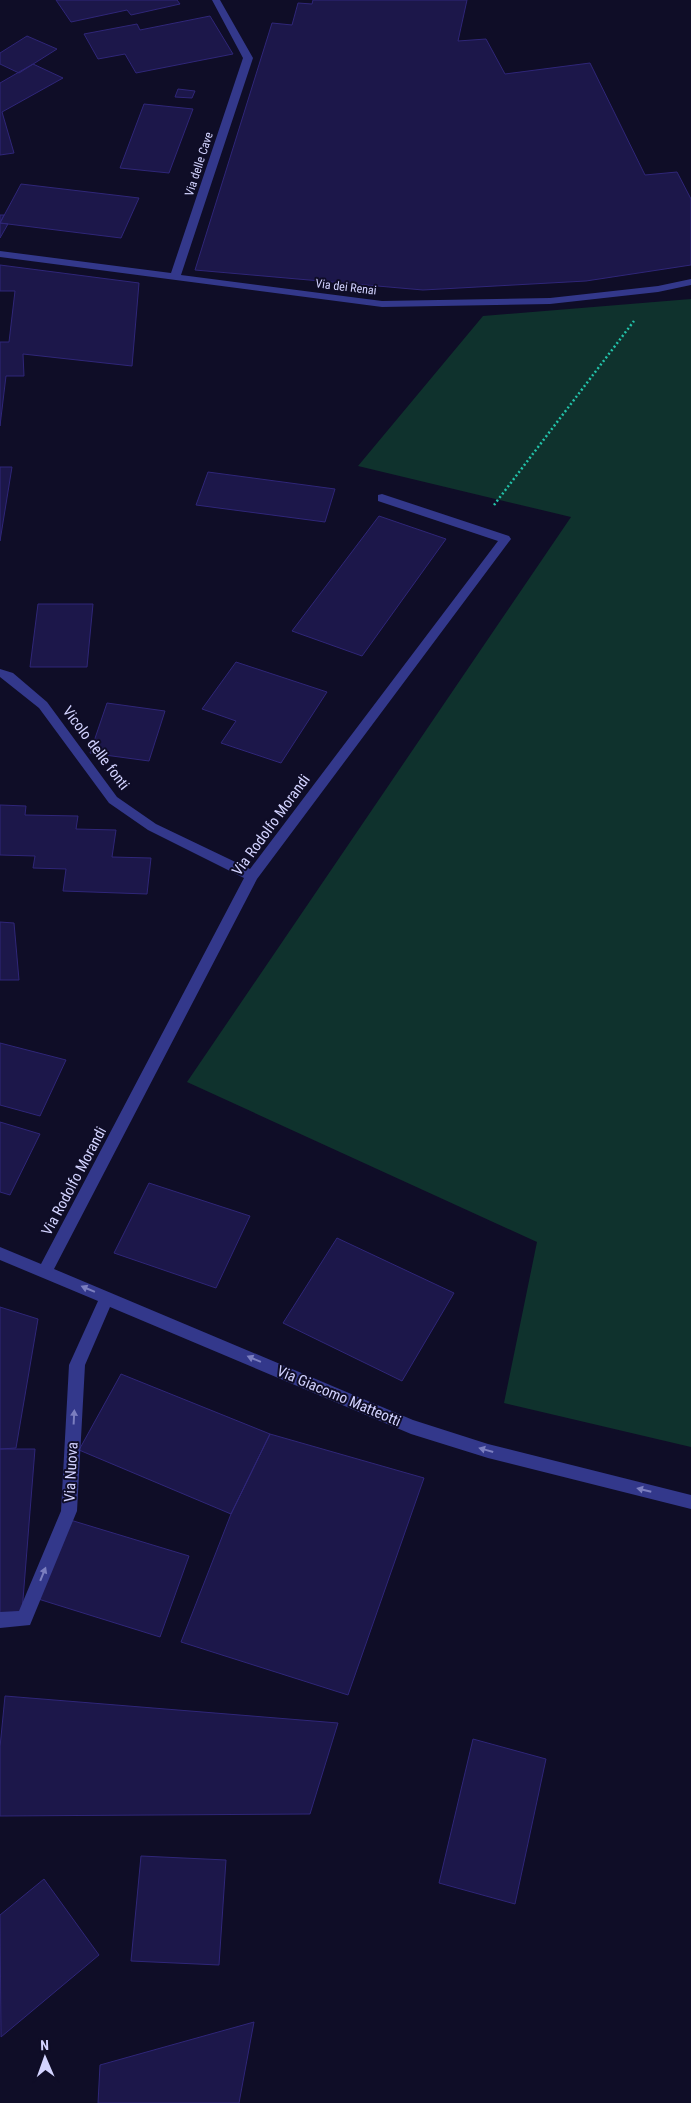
<svg xmlns="http://www.w3.org/2000/svg" width="691" height="2103" viewBox="0 0 691 2103" font-family="'Roboto Condensed',sans-serif">
  <style>
    .green { fill: #0f322d }
    .building { fill: #1c174a; stroke: #2f2678 }
    .lines { fill: none; stroke-linecap: round; stroke-linejoin: round }
    .path { stroke: #23c3aa; stroke-width: 2.5; stroke-dasharray: 2 2.5; stroke-linecap: butt }
    .minor { fill: #33388b; fill-rule: evenodd }
    .oneway { fill: #7b7ebf }
    .labels { text-anchor: middle; stroke-width: 4; stroke-linejoin: round; paint-order: stroke }
    .far-street-label { font-size: 12px; fill: #d3d3ff; stroke: #0f0d27 }
    .street-label { font-size: 15px; fill: #d3d3ff; stroke: #0f0d27 }
  </style>
  <rect width="100%" height="100%" fill="#0f0d27"/>
  <path class="green" d="M 691,299 L 691,1447 L 504,1403 L 537,1242 L 187,1082 L 571,517 L 358,466 L 483,316 Z"/>
  <path class="building" d="M 56,0 L 177,0 L 180,4 L 131,15 L 127,10 L 71,22 Z
    M 313,0 L 467,0 L 458,41 L 486,39 L 505,74 L 590,63 L 645,175 L 677,172 L 691,199 L 691,265 L 586,281 L 423,290 L 195,270 L 272,23 L 292,25 L 298,3 L 312,4 Z
    M 210,16 L 233,54 L 136,73 L 125,54 L 98,59 L 84,34 L 137,24 L 140,30 Z
    M 27,36 L 57,49 L 19,73 L 0,64 L 0,53 Z
    M 33,64 L 63,78 L 2,112 L 14,153 L 0,155 L 0,83 Z
    M 178,89 L 195,91 L 192,98 L 175,97 Z
    M 144,104 L 193,109 L 169,173 L 120,168 Z
    M 21,184 L 139,198 L 121,238 L 0,223 Z
    M 0,215 L 4,215 L 0,223 L 8,224 L 0,238 Z
    M 0,265 L 139,283 L 132,366 L 23,354 L 24,376 L 6,376 L 0,426 L 0,342 L 9,342 L 15,291 L 0,291 Z
    M 0,467 L 12,467 L 0,541 Z
    M 208,472 L 335,489 L 325,522 L 196,505 Z
    M 379,516 L 446,539 L 362,656 L 292,631 Z
    M 38,604 L 93,604 L 87,667 L 30,667 Z
    M 236,662 L 327,692 L 281,763 L 221,743 L 236,721 L 202,709 Z
    M 107,703 L 165,711 L 149,761 L 90,753 Z
    M 0,805 L 26,806 L 25,815 L 78,816 L 76,829 L 116,830 L 112,857 L 151,858 L 147,894 L 63,891 L 66,869 L 33,868 L 35,856 L 0,855 Z
    M 0,922 L 14,923 L 19,980 L 0,980 Z
    M 0,1043 L 66,1060 L 40,1116 L 0,1105 Z
    M 0,1122 L 40,1134 L 10,1195 L 0,1192 Z
    M 149,1183 L 250,1216 L 216,1288 L 114,1253 Z
    M 337,1238 L 454,1293 L 402,1381 L 283,1323 Z
    M 0,1307 L 38,1319 L 16,1448 L 0,1449 Z
    M 121,1374 L 270,1434 L 231,1514 L 79,1450 Z
    M 270,1434 L 424,1478 L 348,1695 L 181,1642 L 231,1514 Z
    M 0,1449 L 35,1449 L 22,1612 L 0,1613 Z
    M 67,1519 L 189,1556 L 160,1637 L 35,1598 Z
    M 5,1696 L 338,1723 L 310,1814 L 0,1816 L 0,1747 Z
    M 473,1739 L 546,1759 L 515,1904 L 439,1883 Z
    M 141,1856 L 226,1860 L 219,1965 L 131,1961 Z
    M 44,1879 L 99,1955 L 1,2037 L 0,1915 Z
    M 254,2022 L 239,2103 L 98,2103 L 100,2065 Z"/>
  <g class="lines">
    <path class="path" d="M 494,505 L 634,321"/>
    <path class="minor" d="M 212,0 L 220,0 L 253,58 L 181,275 L 382,301 L 550,298 L 658,286 L 691,279 L 691,285 L 658,292 L 550,304 L 382,307 L 0,257 L 0,251 L 171,273 L 243,58 Z
      M 382,494 L 509,536 L 511,539 L 257,879 L 54,1269 L 413,1420 L 488,1444 L 691,1495 L 691,1509 L 488,1458 L 411,1434 L 110,1307 L 85,1365 L 77,1511 L 30,1625 L 0,1628 L 0,1612 L 19,1611 L 61,1511 L 69,1365 L 98,1301 L 0,1260 L 0,1247 L 41,1264 L 244,878 L 148,830 L 109,803 L 39,708 L 0,677 L 0,669 L 13,673 L 47,702 L 117,797 L 156,824 L 250,869 L 498,541 L 378,501 L 378,495 Z"/>
  </g>
  <defs><path id="oneway-solid" d="M-6-.8H1V-3.2L6.5 0L1 3.2V.8H-6Z" transform="scale(1.25)"/></defs>
  <g class="oneway">
    <use href="#oneway-solid" transform="translate(88 1289) rotate(-157)"/>
    <use href="#oneway-solid" transform="translate(254 1359) rotate(-157)"/>
    <use href="#oneway-solid" transform="translate(74 1417) rotate(-87)"/>
    <use href="#oneway-solid" transform="translate(486 1450) rotate(-164)"/>
    <use href="#oneway-solid" transform="translate(644 1490) rotate(-166)"/>
    <use href="#oneway-solid" transform="translate(43 1574) rotate(-68)"/>
  </g>
  <g class="labels">
    <g class="far-street-label">
      <text transform="translate(199 164) rotate(-72)" y="4">Via delle Cave</text>
      <text transform="translate(346 287) rotate(7)" y="4">Via dei Renai</text>
    </g>
    <g class="street-label">
      <text transform="translate(96 748) rotate(53)" y="5">Vicolo delle fonti</text>
      <text transform="translate(271 825) rotate(-54)" y="5">Via Rodolfo Morandi</text>
      <text transform="translate(74 1181) rotate(-62)" y="5">Via Rodolfo Morandi</text>
      <text transform="translate(339 1396) rotate(23)" y="5">Via Giacomo Matteotti</text>
      <text transform="translate(71 1472) rotate(-87)" y="5">Via Nuova</text>
    </g>
  </g>
  <g transform="translate(45 2058) rotate(358)" stroke="#0f0d27" stroke-width="4" paint-order="stroke">
  <path d="M0-4L9 19L0 12L-9 19Z" fill="#d3d3ff"/>
  <text y="-8" font-size="14" font-weight="bold" text-anchor="middle" fill="#d3d3ff">N</text>
  </g>
</svg>
